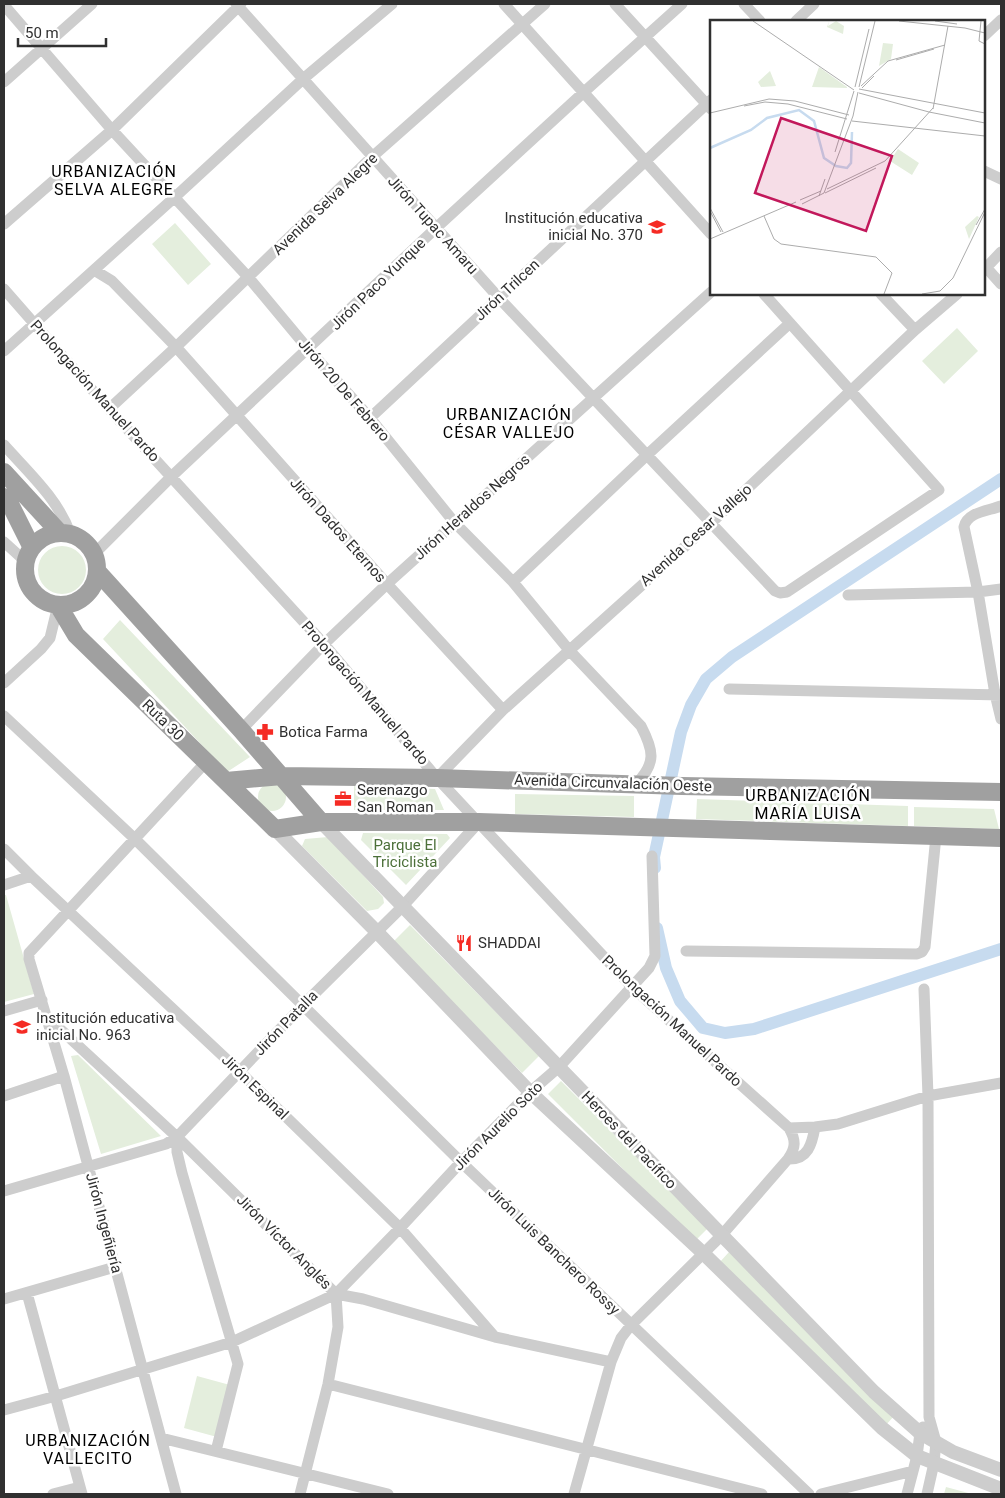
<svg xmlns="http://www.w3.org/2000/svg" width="1005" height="1498" viewBox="0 0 1005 1498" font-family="Roboto,sans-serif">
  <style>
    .green { fill: #e4eedd }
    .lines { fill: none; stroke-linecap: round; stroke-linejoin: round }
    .canal { stroke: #c7dbef; stroke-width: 12 }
    .minor { stroke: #cdcdcd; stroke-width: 11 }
    .tertiary { stroke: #cdcdcd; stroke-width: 14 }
    .trunk { stroke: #a0a0a0; stroke-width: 18 }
    .labels { text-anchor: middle; stroke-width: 5; stroke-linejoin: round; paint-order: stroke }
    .street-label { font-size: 15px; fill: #303030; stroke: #fff }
    .poi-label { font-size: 15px; fill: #303030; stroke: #fff; text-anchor: start }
    .park-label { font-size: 15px; fill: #4c7039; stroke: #fff }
    .neighbourhood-label { font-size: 16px; letter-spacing: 1px; fill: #000; stroke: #fff }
    .inset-river { fill: none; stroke: #c7dbef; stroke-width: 2.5 }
    .inset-road { fill: none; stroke: #acacac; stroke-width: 1 }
    .view { fill: #c2185b; fill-opacity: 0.15; stroke: #c2185b; stroke-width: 2.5 }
    .inset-edge { fill: none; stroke: #303030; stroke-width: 2.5 }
  </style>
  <rect width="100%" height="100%" fill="#fff"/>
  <path class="green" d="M 175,223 L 211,264 L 188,285 L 152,244 Z
    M 957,328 L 978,351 L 944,384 L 922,361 Z
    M38 570a24 24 0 1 1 48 0a24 24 0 1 1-48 0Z
    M 120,620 L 250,757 L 227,772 L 103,639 Z
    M258 797a14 14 0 1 1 28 0a14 14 0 1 1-28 0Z
    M 354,785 L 435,789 L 444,810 L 354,810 Z
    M 515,794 L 634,796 L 634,817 L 515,814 Z
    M 697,799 L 908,806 L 908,826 L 696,819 Z
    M 914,807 L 994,809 L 999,829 L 914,826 Z
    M 363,833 L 447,834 L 450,838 L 406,885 L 361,840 Z
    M 328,837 L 383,897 L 384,903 L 378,909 L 367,911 L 302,846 L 305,839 Z
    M 4,895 L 6,895 L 34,994 L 4,1002 Z
    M 410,925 L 539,1056 L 522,1073 L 393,942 Z
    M 78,1055 L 161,1136 L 101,1154 L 71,1056 Z
    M 561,1081 L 708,1228 L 695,1241 L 548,1094 Z
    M 729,1252 L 894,1416 L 885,1426 L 719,1263 Z
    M 197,1376 L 230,1385 L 217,1437 L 184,1428 Z
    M 946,1487 L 972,1494 L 944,1494 Z"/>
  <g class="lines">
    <path class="canal" d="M 655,868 L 654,857 L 681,732 L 691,705 L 706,679 L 732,657 L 1001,479
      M 657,928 L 666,968 L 680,1001 L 703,1028 L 725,1033 L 754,1029 L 1001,949"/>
    <path class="minor" d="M 236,4 L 499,298 L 775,591 L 780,593 L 787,592 L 939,490 L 764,294
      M 504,4 L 711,234
      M 615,4 L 711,109
      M 744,4 L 760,21
      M 4,5 L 112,130 L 249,278 L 309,350 L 370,418 L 454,522 L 513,582 L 569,650 L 641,726 C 654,751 656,763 637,783
      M 796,21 L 814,4
      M 984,36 L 1001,20
      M 4,82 L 92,4
      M 984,171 L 1001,179
      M 4,224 L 112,130 L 241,4
      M 984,265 L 1001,284
      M 94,270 L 112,281 L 176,347 L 387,584 L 503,710
      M 984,270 L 1001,252
      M 4,289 L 109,409 L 324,644 L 437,778 L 632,987 L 789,1128 L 815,1127 L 838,1124 L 928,1096 L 1001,1083
      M 881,294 L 915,330
      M 4,351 L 175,197 L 303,79 L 392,4
      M 109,409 L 176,347 L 372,157 L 545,4
      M 370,418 L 711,100
      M 4,445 C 28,472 58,499 70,533
      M 1001,506 C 988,511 967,512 964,527 L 978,592 L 995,694 L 1001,719
      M 4,542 L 25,561
      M 94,554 L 172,476 L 436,228 L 584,92 L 682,4
      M 513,582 L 647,455 L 790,323
      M 848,595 L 978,592 L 1001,589
      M 4,683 L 41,649 L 50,638 L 58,605
      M 729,689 L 1001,695
      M 4,716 L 135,839 L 461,1162 L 809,1494
      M 241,730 L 324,644 L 387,584 L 711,292
      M 437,778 L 503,710 L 711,523 L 915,330 L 957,294
      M 4,849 L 31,876 L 239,1071 L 400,1228 L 495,1337
      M 4,885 L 31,876
      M 686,951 L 917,954 L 922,952 L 925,947 L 936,836
      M 924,989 L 928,1096 L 929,1417 L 936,1442 L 934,1463 L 927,1494
      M 4,1011 L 42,1000
      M 47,1017 L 177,1137 L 336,1294 L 363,1299 L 495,1337 L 611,1362
      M 4,1096 L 64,1076
      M 177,1137 L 177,1152 L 182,1173 L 238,1364 L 216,1451
      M 788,1159 C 808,1160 812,1144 815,1127
      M 4,1191 L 166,1144 L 177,1137 L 303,1005 L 402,907 L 479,822
      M 27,1293 L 82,1494
      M 4,1299 L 115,1267
      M 328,1384 L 762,1494
      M 4,1410 L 56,1396 L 232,1342 L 336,1294 L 400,1228 L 461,1162 L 530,1092 L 559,1067 L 649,968 L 655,956 L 652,856
      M 161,1438 L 388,1494
      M 53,1494 L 80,1487
      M 176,1494 L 64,1076 L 29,959 L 29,953 L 206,762
      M 300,1494 L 328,1384 L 338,1327 L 336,1294
      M 574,1494 L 611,1362 L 621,1338 L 631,1325 L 721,1236 L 788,1159 C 796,1148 796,1140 789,1128
      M 821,1494 L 913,1471
      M 907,1494 L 917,1456 L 920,1433 L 923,1427"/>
    <path class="tertiary" d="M 321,822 L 874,1392 L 920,1433 L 953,1452 L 1001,1470
      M 275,829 L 377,932 L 530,1092 L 703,1253 L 882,1428 L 917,1456 L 1001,1489"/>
    <path class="trunk" d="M 4,472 L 59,532
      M 4,497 L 10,504 L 31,546
      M25 569a36 36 0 1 1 72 0a36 36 0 1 1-72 0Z
      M 97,571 L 241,730 L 321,822
      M 58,605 L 76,635 L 275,829 L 321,822 L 479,822 L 1001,838
      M 226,781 L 282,776 L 437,778 L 682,786 L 1001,792"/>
  </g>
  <defs>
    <g id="school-bare" transform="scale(1.35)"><path d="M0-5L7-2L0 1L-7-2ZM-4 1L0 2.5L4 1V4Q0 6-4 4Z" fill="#f52b24" stroke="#fff" stroke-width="2.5" paint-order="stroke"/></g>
    <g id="pharmacy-bare" transform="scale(1.35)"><path d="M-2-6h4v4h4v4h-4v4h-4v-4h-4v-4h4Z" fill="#f52b24" stroke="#fff" stroke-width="2.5" paint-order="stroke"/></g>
    <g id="office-bare" transform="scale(1.35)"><path d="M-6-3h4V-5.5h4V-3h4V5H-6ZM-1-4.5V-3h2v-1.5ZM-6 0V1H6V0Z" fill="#f52b24" stroke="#fff" stroke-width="2.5" paint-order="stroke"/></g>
    <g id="restaurant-bare" transform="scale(1.35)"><path d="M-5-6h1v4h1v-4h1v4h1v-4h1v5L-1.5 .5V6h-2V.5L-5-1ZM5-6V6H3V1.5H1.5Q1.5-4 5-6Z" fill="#f52b24" stroke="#fff" stroke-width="2.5" paint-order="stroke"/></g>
  </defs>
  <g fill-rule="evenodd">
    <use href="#school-bare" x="657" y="227"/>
    <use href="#pharmacy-bare" x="265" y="732"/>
    <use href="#office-bare" x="343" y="799"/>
    <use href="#restaurant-bare" x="464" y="943"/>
    <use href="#school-bare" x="22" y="1027"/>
  </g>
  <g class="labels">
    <g class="street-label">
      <text transform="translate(325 204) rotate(-44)" y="5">Avenida Selva Alegre</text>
      <text transform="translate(433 225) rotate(48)" y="5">Jirón Tupac Amaru</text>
      <text transform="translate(378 284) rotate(-44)" y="5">Jirón Paco Yunque</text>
      <text transform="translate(507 290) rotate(-43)" y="5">Jirón Trilcen</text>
      <text transform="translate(344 390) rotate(49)" y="5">Jirón 20 De Febrero</text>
      <text transform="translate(95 391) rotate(48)" y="5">Prolongación Manuel Pardo</text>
      <text transform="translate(472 507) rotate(-42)" y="5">Jirón Heraldos Negros</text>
      <text transform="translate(338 530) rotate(48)" y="5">Jirón Dados Eternos</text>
      <text transform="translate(696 535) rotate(-42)" y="5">Avenida Cesar Vallejo</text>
      <text transform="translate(365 693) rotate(49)" y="5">Prolongación Manuel Pardo</text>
      <text transform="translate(163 720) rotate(44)" y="5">Ruta 30</text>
      <text transform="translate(613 783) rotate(2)" y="5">Avenida Circunvalación Oeste</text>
      <text transform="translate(672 1021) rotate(43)" y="5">Prolongación Manuel Pardo</text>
      <text transform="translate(286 1023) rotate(-46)" y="5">Jirón Patalla</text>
      <text transform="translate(255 1087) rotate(44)" y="5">Jirón Espinal</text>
      <text transform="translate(498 1126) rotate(-45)" y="5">Jirón Aurelio Soto</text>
      <text transform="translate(629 1140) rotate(46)" y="5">Heroes del Pacífico</text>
      <text transform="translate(104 1223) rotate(75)" y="5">Jirón Ingeñiería</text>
      <text transform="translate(284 1242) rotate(45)" y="5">Jirón Víctor Anglés</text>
      <text transform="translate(554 1251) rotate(44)" y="5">Jirón Luis Banchero Rossy</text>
    </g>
    <g class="poi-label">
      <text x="643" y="223" text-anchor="end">Institución educativa<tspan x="643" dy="17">inicial No. 370</tspan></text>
      <text x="279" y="737">Botica Farma</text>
      <text x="357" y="795">Serenazgo<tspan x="357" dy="17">San Roman</tspan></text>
      <text x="478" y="948">SHADDAI</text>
      <text x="36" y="1023">Institución educativa<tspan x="36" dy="17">inicial No. 963</tspan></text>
    </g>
    <g class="park-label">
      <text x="405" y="850">Parque El<tspan x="405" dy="17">Triciclista</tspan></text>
    </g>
    <g class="neighbourhood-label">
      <text x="114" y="177">URBANIZACIÓN<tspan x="114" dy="18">SELVA ALEGRE</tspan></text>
      <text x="509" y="420">URBANIZACIÓN<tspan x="509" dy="18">CÉSAR VALLEJO</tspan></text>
      <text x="808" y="801">URBANIZACIÓN<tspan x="808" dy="18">MARÍA LUISA</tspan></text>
      <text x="88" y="1446">URBANIZACIÓN<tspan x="88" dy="18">VALLECITO</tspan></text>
    </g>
  </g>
  <g transform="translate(710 20)">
    <rect width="275" height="275" fill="#fff"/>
    <path d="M 119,1 L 118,6 L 126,1 L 134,6 L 133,14 L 117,7 ZM 173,23 L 183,24 L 181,39 L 169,46 ZM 109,47 L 137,67 L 137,68 L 102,67 ZM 60,51 L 66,66 L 51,67 L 48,62 ZM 188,129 L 209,143 L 202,155 L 180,141 ZM 267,196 L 269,197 L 259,219 L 255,207 Z" fill="#e4eedd"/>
    <path class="inset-river" d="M 0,128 L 41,110 L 57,98 L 89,90 L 104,101 L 114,138 L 126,146 L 137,148 L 141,143 L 142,112"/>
    <path class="inset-road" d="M 43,1 L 144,70M 189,1 L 255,8 L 275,13M 225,1 L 247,4M 271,1 L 269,21 L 275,24M 186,40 L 224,29M 151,66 L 178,41 L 235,25M 145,67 L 159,9M 149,67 L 165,1M 152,68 L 164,56M 149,69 L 275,93M 149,73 L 219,92 L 275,103M 34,86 L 55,82 L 78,84 L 137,99M 223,89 L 238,6M 0,93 L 59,79 L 85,81 L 139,95M 142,101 L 275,116M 125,132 L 144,71M 117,169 L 175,141 L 223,88M 115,173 L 166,148M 109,176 L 115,159M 90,180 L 111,171M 92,184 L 114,173 L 143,96 L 148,72M 0,188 L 13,212M 0,191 L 11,212M 54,196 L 64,219 L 71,224 L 166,237 L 182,253 L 174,274M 266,205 L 275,189M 0,219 L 86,182M 212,274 L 230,271 L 243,258 L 275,192"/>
    <path class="view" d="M 71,98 L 182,136 L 156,211 L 45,173 Z"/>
    <rect width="275" height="275" class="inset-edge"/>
  </g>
  <rect width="1005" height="1498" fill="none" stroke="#303030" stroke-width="10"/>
  <path d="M18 38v8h88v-8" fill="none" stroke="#303030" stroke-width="2.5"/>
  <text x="25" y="38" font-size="15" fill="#303030" stroke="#ffffff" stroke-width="4" paint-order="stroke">50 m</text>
</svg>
